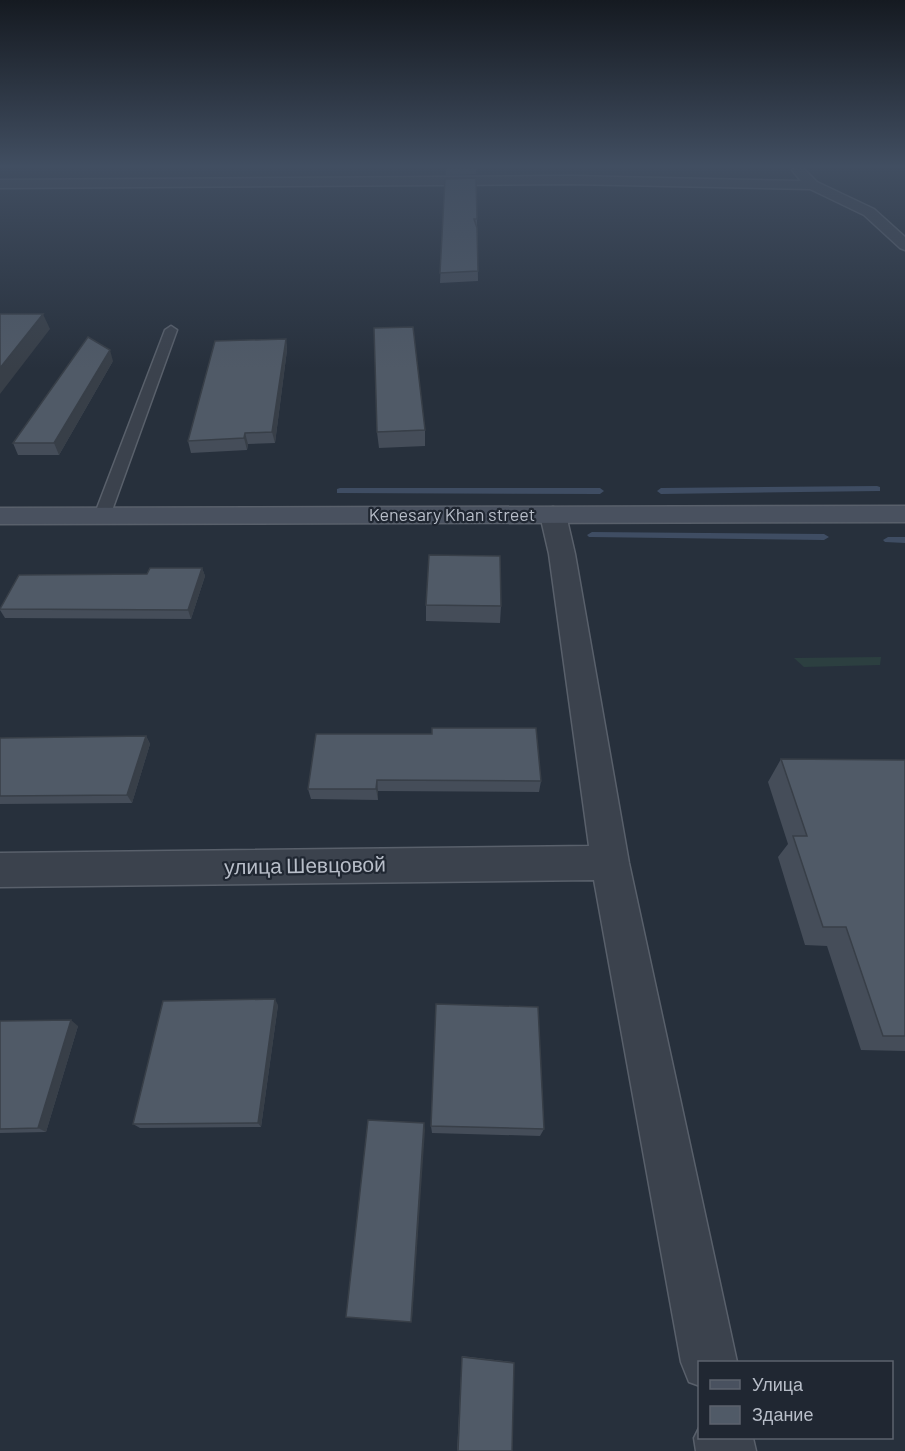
<svg xmlns="http://www.w3.org/2000/svg" width="905" height="1451" viewBox="0 0 905 1451" font-family="Barlow,sans-serif">
  <style>
    .green { fill: #2c3f40 }
    .lines { fill: none; stroke-linecap: round; stroke-linejoin: round }
    .stream { fill: #3f4d63; fill-rule: evenodd }
    .lane-casing { stroke: #59606b; stroke-width: 3 }
    .street-casing { stroke: #59606b; stroke-width: 3 }
    .secondary-casing { stroke: #59606b; stroke-width: 3 }
    .lane { fill: #3b424d; fill-rule: evenodd }
    .street { fill: #3b424d; fill-rule: evenodd }
    .secondary { fill: #49515f; fill-rule: evenodd }
    .wall { fill: #454d59 }
    .shaded-wall { fill: #383f48 }
    .building { fill: #505a67; stroke: #383f48; stroke-width: 1.5 }
    .labels { text-anchor: middle; stroke-width: 4.5; stroke-linejoin: round; paint-order: stroke }
    .far-street-label { font-size: 18px; fill: #b7bdc8; stroke: #202732 }
    .street-label { font-size: 21px; fill: #b7bdc8; stroke: #202732 }
  </style>
  <rect width="100%" height="100%" fill="#27303c"/>
  <path class="green" d="M 881,657 L 880,665 L 804,667 L 794,658 Z"/>
  <g class="lines">
    <path class="stream" d="M 877,486 L 880,487 L 880,491 L 661,494 L 657,491 L 661,488 Z
      M 340,488 L 600,488 L 604,491 L 600,494 L 337,493 L 337,489 Z
      M 592,532 L 824,534 L 829,537 L 824,540 L 589,537 L 587,535 Z
      M 888,537 L 905,537 L 905,543 L 885,542 L 883,540 Z"/>
    <g class="lane-casing">
      <path id="lane" d="M 171,326 L 177,330 L 110,516 L 102,521 L 96,519 L 94,516 L 165,330 Z"/>
    </g>
    <g class="street-casing">
      <path id="street" d="M 798,166 L 802,167 L 817,182 L 874,209 L 905,237 L 905,250 L 900,248 L 864,215 L 810,189 L 571,184 L 0,188 L 0,180 L 571,176 L 801,181 L 792,170 Z
        M 553,507 L 562,510 L 566,515 L 575,554 L 629,863 L 737,1362 L 700,1362 L 700,1386 L 689,1382 L 681,1362 L 594,880 L 0,887 L 0,853 L 589,846 L 549,554 L 540,515 L 544,510 Z
        M 700,1426 L 700,1438 L 753,1438 L 756,1451 L 696,1451 L 694,1438 Z"/>
    </g>
    <g class="secondary-casing">
      <path id="secondary" d="M 905,506 L 905,522 L 0,524 L 0,508 Z"/>
    </g>
    <use href="#lane" class="lane"/>
    <use href="#street" class="street"/>
    <use href="#secondary" class="secondary"/>
  </g>
  <path class="wall" d="M 272,165 L 476,165 L 476,174 L 446,175 L 446,168 L 273,168 Z
    M 445,179 L 477,219 L 478,281 L 440,283 Z
    M 286,339 L 287,350 L 275,443 L 248,444 L 247,450 L 191,453 L 188,441 Z
    M 113,361 L 59,455 L 18,455 L 13,443 Z
    M 425,430 L 425,446 L 379,448 L 377,432 Z
    M 202,568 L 205,576 L 191,619 L 5,618 L 0,610 L 0,608 L 147,574 Z
    M 426,605 L 501,606 L 500,623 L 426,621 Z
    M 316,734 L 541,781 L 539,792 L 378,791 L 378,800 L 311,799 L 308,789 Z
    M 146,736 L 150,744 L 132,803 L 0,804 L 0,738 Z
    M 781,759 L 905,760 L 905,1051 L 861,1050 L 827,946 L 805,945 L 778,857 L 788,844 L 768,782 Z
    M 278,1005 L 261,1127 L 140,1128 L 133,1124 Z
    M 0,1021 L 78,1026 L 46,1132 L 0,1133 Z
    M 431,1126 L 544,1129 L 540,1136 L 432,1133 Z
    M 462,1356 L 513,1362 L 514,1363 L 457,1451 Z"/>
  <path class="shaded-wall" d="M 43,314 L 50,329 L 0,394 L 0,368 Z
    M 286,339 L 287,350 L 275,443 L 272,432 Z
    M 110,350 L 113,361 L 59,455 L 54,443 Z
    M 245,433 L 248,444 L 247,450 L 244,438 Z
    M 202,568 L 205,576 L 191,619 L 188,610 Z
    M 146,736 L 150,744 L 132,803 L 127,795 Z
    M 377,780 L 378,791 L 378,800 L 376,789 Z
    M 275,999 L 278,1005 L 261,1127 L 258,1123 Z
    M 71,1020 L 78,1026 L 46,1132 L 38,1128 Z
    M 424,1123 L 425,1130 L 412,1321 L 411,1322 Z"/>
  <path class="building" d="M 446,165 L 476,165 L 476,168 L 446,168 Z
    M 476,178 L 477,219 L 474,219 L 477,228 L 478,271 L 440,273 L 445,179 Z
    M 0,314 L 43,314 L 0,368 Z
    M 413,327 L 425,430 L 377,432 L 374,328 Z
    M 88,337 L 110,350 L 54,443 L 13,443 Z
    M 286,339 L 272,432 L 245,433 L 244,438 L 188,441 L 215,341 Z
    M 429,555 L 500,556 L 501,606 L 426,605 Z
    M 150,568 L 202,568 L 188,610 L 0,609 L 19,575 L 147,574 Z
    M 432,728 L 536,728 L 541,781 L 377,780 L 376,789 L 308,789 L 316,734 L 432,734 Z
    M 146,736 L 127,795 L 0,796 L 0,738 Z
    M 781,759 L 905,760 L 905,1036 L 883,1036 L 846,927 L 823,927 L 793,836 L 807,836 Z
    M 275,999 L 258,1123 L 133,1124 L 163,1001 Z
    M 436,1004 L 538,1007 L 544,1129 L 431,1126 Z
    M 71,1020 L 38,1128 L 0,1129 L 0,1021 Z
    M 368,1120 L 424,1123 L 411,1322 L 346,1317 Z
    M 462,1357 L 514,1363 L 512,1451 L 458,1451 Z"/>
  <linearGradient id="sky" x2="0" y2="1"><stop stop-color="#151a21"/><stop offset="0.45" stop-color="#414e61"/><stop offset="1" stop-color="#414e61" stop-opacity="0"/></linearGradient>
  <rect width="905" height="369" fill="url(#sky)"/>
  <g class="labels">
    <g class="far-street-label">
      <text x="452" y="521">Kenesary Khan street</text>
    </g>
    <g class="street-label">
      <text transform="translate(305 866) rotate(-1)" y="7">улица Шевцовой</text>
    </g>
  </g>
  <rect x="698" y="1361" width="195" height="78" fill="#202732" stroke="#5c636e" stroke-width="1.5"/>
  <rect x="710" y="1380" width="30" height="9" fill="#49515f" stroke="#5c636e" stroke-width="1.5"/>
  <text x="752" y="1391" font-size="18" fill="#b7bdc8">Улица</text>
  <rect x="710" y="1406" width="30" height="18" fill="#505a67" stroke="#5c636e" stroke-width="1.5"/>
  <text x="752" y="1421" font-size="18" fill="#b7bdc8">Здание</text>
</svg>
